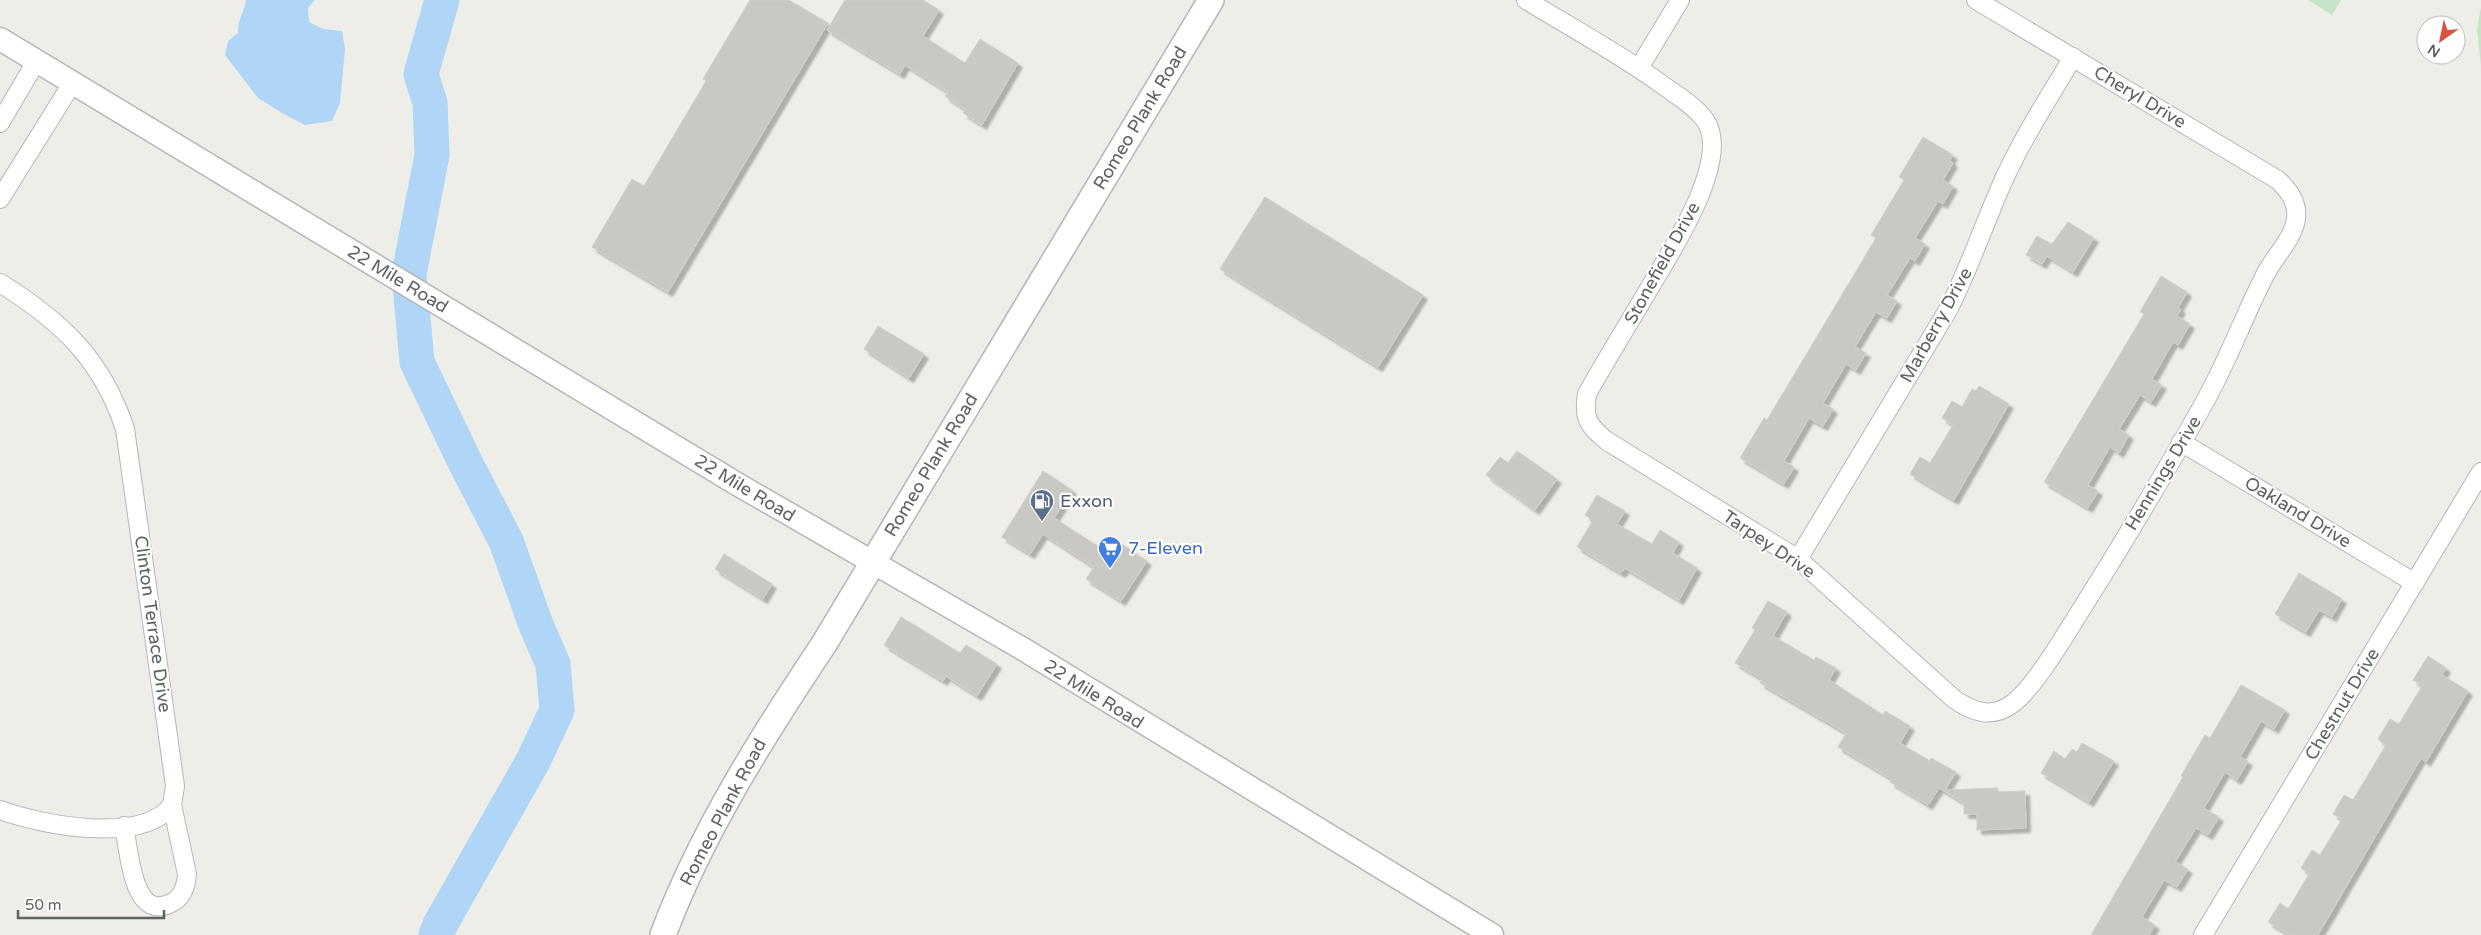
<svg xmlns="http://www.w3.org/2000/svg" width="2481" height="935" viewBox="0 0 2481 935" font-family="'Varela Round',sans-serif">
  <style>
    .green { fill: #c6e3c7 }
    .water { fill: #afd6f6 }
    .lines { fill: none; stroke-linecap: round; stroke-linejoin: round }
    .river { stroke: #afd6f6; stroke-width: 35 }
    .building { fill: #cac8c3; stroke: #d3cfc6; filter: url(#shadow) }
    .minor-casing { stroke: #b4b6ba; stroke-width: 20 }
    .tertiary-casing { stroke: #b4b6ba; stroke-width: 25 }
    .secondary-casing { stroke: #b3b5ba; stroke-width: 28 }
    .minor { stroke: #fff; stroke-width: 18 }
    .tertiary { stroke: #fff; stroke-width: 22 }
    .secondary { stroke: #fff; stroke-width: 25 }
    .labels { text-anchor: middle; stroke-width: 4.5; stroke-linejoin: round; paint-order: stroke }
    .street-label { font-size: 18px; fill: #5e6165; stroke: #fff }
    .service-label { font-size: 18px; fill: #4e5e75; stroke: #fff; text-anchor: start }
    .shop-label { font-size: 18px; fill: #366cbe; stroke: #fff; text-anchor: start }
  </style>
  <defs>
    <filter id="shadow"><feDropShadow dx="4.5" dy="4.5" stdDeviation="1" flood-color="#0004"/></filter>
  </defs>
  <rect width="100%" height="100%" fill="#efede7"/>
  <path class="green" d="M 2308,0 L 2341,0 L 2332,15 Z
    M 2481,7 L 2481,66 L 2477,29 Z"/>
  <path class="water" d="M 246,0 L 315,0 L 308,8 L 309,22 L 323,29 L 342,31 L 345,49 L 340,103 L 332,121 L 305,125 L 282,113 L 258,98 L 225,55 L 228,41 L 238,33 C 238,18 244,13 246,0 Z"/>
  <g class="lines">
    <path class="river" d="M 436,935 L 440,925 L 533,761 L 557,710 L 553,664 L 536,625 L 506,541 L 466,464 L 417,362 L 409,274 L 432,155 L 430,103 L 421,74 L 442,0"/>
  </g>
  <path class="building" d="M 750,0 L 789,0 L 828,23 L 668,292 L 592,247 L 632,179 L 644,186 L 706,81 L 703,79 Z
    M 845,0 L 923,0 L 939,10 L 923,36 L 965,63 L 980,39 L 1018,63 L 982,125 L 963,113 L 966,110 L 945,96 L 948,92 L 905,65 L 900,74 L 827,30 Z
    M 1923,137 L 1953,155 L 1950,160 L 1953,163 L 1943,180 L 1953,186 L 1943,204 L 1938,201 L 1915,238 L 1925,244 L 1915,261 L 1910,258 L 1887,295 L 1897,301 L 1887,318 L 1876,312 L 1855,347 L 1866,353 L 1856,370 L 1846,364 L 1823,403 L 1833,409 L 1823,426 L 1809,418 L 1784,461 L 1794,467 L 1784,484 L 1740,458 L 1764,418 L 1767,420 L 1876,238 L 1871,235 L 1904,180 L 1899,177 Z
    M 1265,197 L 1423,295 L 1378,367 L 1220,269 Z
    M 2068,222 L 2094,238 L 2073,272 L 2047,256 L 2042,264 L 2026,255 L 2037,236 L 2052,244 Z
    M 2161,276 L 2187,292 L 2178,308 L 2181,309 L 2177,316 L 2190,324 L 2178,345 L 2173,342 L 2152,379 L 2162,385 L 2151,402 L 2140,395 L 2119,429 L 2129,435 L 2119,453 L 2110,447 L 2088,485 L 2098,491 L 2088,508 L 2044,482 L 2144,314 L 2140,312 Z
    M 878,326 L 924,354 L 909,378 L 864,349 Z
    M 1979,386 L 2009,404 L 1954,500 L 1910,474 L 1920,457 L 1930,463 L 1953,425 L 1942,418 L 1952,401 L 1962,407 L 1972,389 L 1976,391 Z
    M 1517,451 L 1557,479 L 1535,510 L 1486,475 L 1500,457 L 1508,463 Z
    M 1043,471 L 1072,490 L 1054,518 L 1104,550 L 1112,538 L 1147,561 L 1121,601 L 1086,579 L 1094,567 L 1043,534 L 1030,554 L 1002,537 Z
    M 1597,495 L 1625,511 L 1617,524 L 1652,544 L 1660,530 L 1679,542 L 1673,553 L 1697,568 L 1679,600 L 1625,568 L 1621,573 L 1577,547 L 1593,520 L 1585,515 Z
    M 724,554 L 772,584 L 763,599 L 715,569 Z
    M 2299,573 L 2342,599 L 2332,617 L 2319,610 L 2306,632 L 2275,614 Z
    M 1768,601 L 1787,612 L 1773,636 L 1814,660 L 1816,657 L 1836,668 L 1829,680 L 1883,715 L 1885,711 L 1910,726 L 1900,743 L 1930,761 L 1931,758 L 1956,772 L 1945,790 L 1998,788 L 1998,792 L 2025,791 L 2026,828 L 1977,830 L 1977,814 L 1964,814 L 1964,803 L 1939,788 L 1928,805 L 1890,782 L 1892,779 L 1838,747 L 1846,733 L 1760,683 L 1762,679 L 1735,663 L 1755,630 L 1752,628 Z
    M 901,617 L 960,653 L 966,645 L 997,664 L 977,696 L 946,676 L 943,681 L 884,645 Z
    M 2428,656 L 2446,668 L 2442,675 L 2468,691 L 2426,762 L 2421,758 L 2318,935 L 2290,935 L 2268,922 L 2280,903 L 2288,909 L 2309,874 L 2301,868 L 2312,850 L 2320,855 L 2342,819 L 2333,814 L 2344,795 L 2353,800 L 2386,745 L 2378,739 L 2390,719 L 2399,724 L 2422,686 L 2413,680 Z
    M 2241,685 L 2285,710 L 2274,729 L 2261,721 L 2240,757 L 2248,761 L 2237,780 L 2225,772 L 2204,808 L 2219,817 L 2208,835 L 2196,828 L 2175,862 L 2188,869 L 2177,887 L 2164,880 L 2142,917 L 2155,925 L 2149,935 L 2091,935 L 2183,777 L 2181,776 L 2205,735 L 2210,738 Z
    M 2082,743 L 2114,761 L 2089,802 L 2041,773 L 2054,751 L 2065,759 L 2072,749 L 2077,752 Z"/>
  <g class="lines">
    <g class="minor-casing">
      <path id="minor" d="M 1526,0 C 1572,28 1620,54 1664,86 C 1678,96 1695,106 1705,120 C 1734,161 1664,262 1643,299 C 1624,331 1605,362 1587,394 C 1583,418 1588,426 1607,441 L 1798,559 L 1954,699 C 1973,712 1991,719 2012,704 C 2034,688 2064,637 2079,613 C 2122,545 2164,475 2203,405 C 2227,363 2243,318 2265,275 C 2274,257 2293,239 2296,219 C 2298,202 2289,191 2278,180 L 1976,0
        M 1639,68 L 1680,0
        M 0,123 L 37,60
        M 0,199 L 73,82
        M 0,283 C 61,321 102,359 125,429 L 175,786 L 172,805 L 187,874 C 186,886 183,898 171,903 C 132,923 129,849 124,826
        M 2181,442 L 2415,583
        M 1798,559 L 1948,310 C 1970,267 1985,221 2005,177 C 2024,135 2050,96 2073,57
        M 0,810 C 41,825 142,845 172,805
        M 2203,935 L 2481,472"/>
    </g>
    <g class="tertiary-casing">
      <path id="tertiary" d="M 0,39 L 737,484 L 1023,649 L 1492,935"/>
    </g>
    <g class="secondary-casing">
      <path id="secondary" d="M 663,935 C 701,833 764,734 824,644 L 1211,0"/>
    </g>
    <use href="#minor" class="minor"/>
    <use href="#tertiary" class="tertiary"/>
    <use href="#secondary" class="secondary"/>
  </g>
  <defs>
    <g id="fuel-pin" transform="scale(1.25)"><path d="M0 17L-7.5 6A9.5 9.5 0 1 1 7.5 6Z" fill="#5c6f8a" stroke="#fff"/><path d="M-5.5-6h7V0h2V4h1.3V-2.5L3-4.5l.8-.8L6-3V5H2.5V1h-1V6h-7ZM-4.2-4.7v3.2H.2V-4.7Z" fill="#fff"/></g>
    <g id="supermarket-pin" transform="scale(1.25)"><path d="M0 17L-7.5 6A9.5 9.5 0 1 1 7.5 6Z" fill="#3f7fe0" stroke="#fff"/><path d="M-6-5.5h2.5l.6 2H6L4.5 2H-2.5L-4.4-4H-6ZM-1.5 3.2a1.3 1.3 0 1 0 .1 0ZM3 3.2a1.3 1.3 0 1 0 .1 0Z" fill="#fff"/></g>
  </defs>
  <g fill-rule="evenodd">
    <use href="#fuel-pin" x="1042" y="501"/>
    <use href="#supermarket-pin" x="1110" y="548"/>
  </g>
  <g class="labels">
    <g class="street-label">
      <text transform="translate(2140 97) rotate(31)" y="6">Cheryl Drive</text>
      <text transform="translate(1140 118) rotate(-59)" y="6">Romeo Plank Road</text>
      <text transform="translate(1662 263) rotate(-61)" y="6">Stonefield Drive</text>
      <text transform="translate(398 279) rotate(31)" y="6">22 Mile Road</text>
      <text transform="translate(1936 325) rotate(-61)" y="6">Marberry Drive</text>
      <text transform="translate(931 465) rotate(-59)" y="6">Romeo Plank Road</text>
      <text transform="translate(2163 473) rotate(-59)" y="6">Hennings Drive</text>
      <text transform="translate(745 488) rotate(31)" y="6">22 Mile Road</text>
      <text transform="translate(2298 512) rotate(31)" y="6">Oakland Drive</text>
      <text transform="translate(1769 544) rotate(34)" y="6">Tarpey Drive</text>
      <text transform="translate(153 624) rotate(82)" y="6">Clinton Terrace Drive</text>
      <text transform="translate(1094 694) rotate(32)" y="6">22 Mile Road</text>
      <text transform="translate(2342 704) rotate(-59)" y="6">Chestnut Drive</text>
      <text transform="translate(723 812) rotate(-62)" y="6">Romeo Plank Road</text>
    </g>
    <g class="service-label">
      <text x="1060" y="507">Exxon</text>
    </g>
    <g class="shop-label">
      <text x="1128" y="554">7-Eleven</text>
    </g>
  </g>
  <g transform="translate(2441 40) rotate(213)"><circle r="24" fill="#ffffff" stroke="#bfc0c1"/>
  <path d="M0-4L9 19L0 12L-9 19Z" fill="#d75344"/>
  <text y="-8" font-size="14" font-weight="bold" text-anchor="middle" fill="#5e6165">N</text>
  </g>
  <path d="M18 910v8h146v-8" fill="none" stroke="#5e6165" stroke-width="2.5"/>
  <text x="25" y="910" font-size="15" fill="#5e6165" stroke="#ffffff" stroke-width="4" paint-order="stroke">50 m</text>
</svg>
